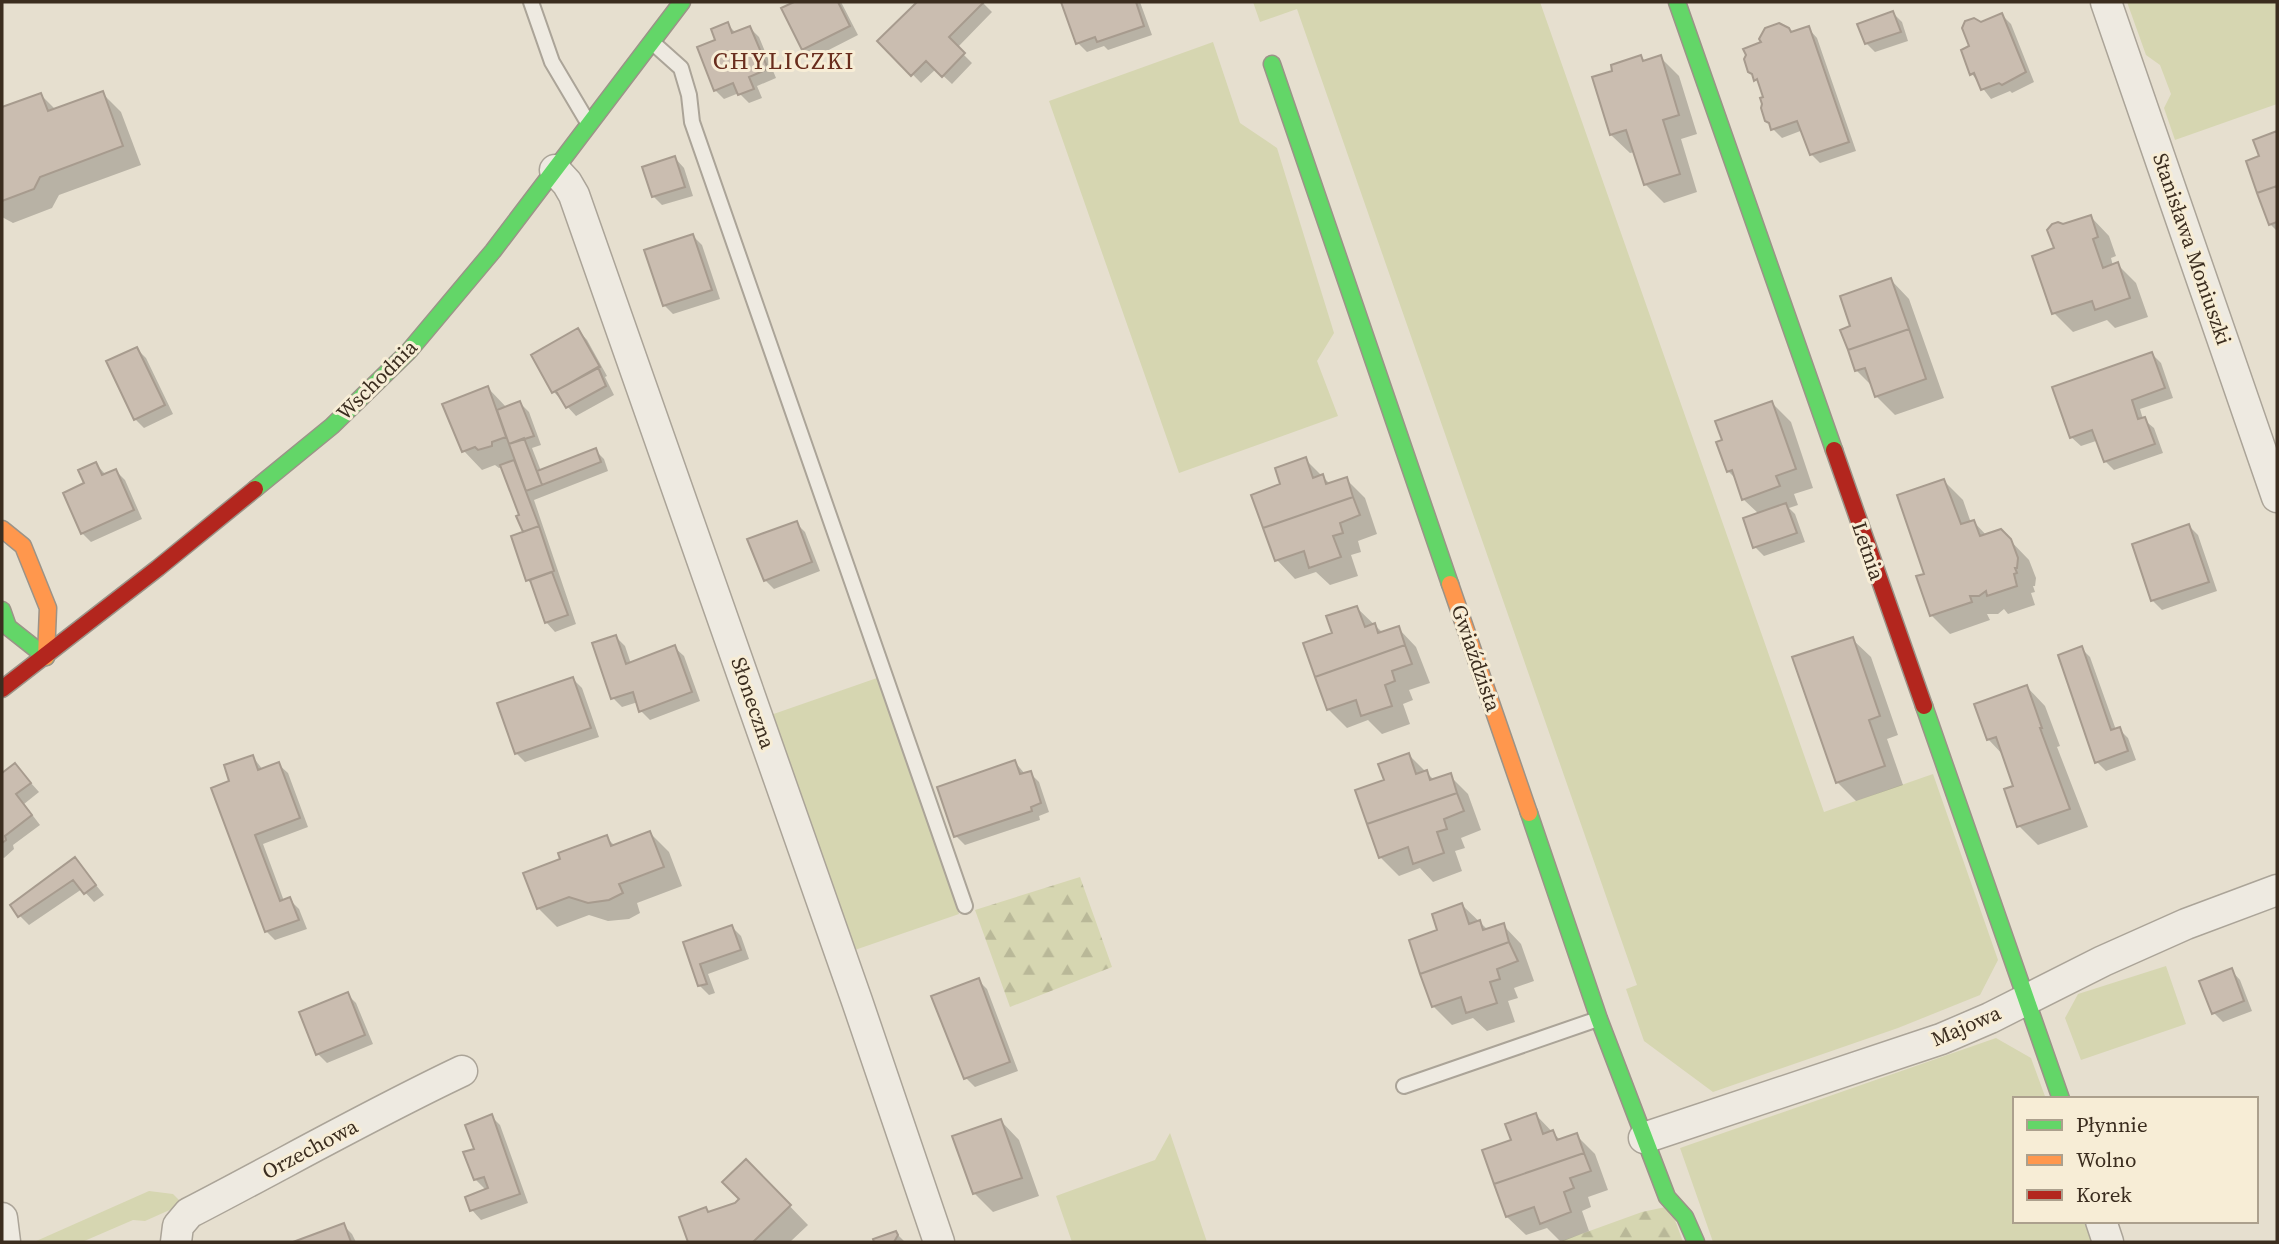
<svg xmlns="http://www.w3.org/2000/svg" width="2279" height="1244" viewBox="0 0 2279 1244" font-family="'Source Serif 4',serif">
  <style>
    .green { fill: #d6d6b1 }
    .forest { fill: url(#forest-firs) }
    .shadow { fill: #0003 }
    .building { fill: #cabdb0; stroke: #a79b8e; stroke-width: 2 }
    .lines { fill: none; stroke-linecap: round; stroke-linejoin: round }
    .lane-casing { stroke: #aba498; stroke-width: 18 }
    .street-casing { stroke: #aba498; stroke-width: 33 }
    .fast-casing { stroke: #9b9388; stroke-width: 19 }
    .slow-casing { stroke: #9b9388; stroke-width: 19 }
    .jam-casing { stroke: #9b9388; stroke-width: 19 }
    .lane { stroke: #eeeae1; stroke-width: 14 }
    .street { stroke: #eeeae1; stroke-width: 30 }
    .fast { stroke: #63d668; stroke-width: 16 }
    .slow { stroke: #ff974d; stroke-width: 16 }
    .jam { stroke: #b3261e; stroke-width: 16 }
    .labels { text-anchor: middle; stroke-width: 6; stroke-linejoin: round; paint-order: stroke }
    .street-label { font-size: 21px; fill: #3b2d1f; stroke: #f7edd6 }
    .quarter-label { font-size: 24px; letter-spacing: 2px; fill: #692d1d; stroke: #f7edd6 }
  </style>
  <defs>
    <pattern id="forest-firs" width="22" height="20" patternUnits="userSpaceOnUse" patternTransform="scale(1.75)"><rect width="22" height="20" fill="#d6d6b1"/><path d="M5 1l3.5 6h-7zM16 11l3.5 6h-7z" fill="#b9b898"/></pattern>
  </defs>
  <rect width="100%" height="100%" fill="#e6dfcf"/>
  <path class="green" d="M 1253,2 L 1540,2 L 1824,812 L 1933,774 L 1998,960 L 1980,995 L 1898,1028 L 1713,1092 L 1644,1041 L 1626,989 L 1637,985 L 1297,9 L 1260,22 Z
    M 2127,2 L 2277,2 L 2277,104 L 2175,140 L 2164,108 L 2171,94 L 2160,65 L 2146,55 Z
    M 1213,42 L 1240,123 L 1277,148 L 1334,333 L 1317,361 L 1338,416 L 1179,473 L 1049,101 Z
    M 877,678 L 959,914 L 849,952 L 765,717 Z
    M 2166,966 L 2186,1024 L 2081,1060 L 2065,1018 L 2078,994 Z
    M 1996,1038 L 2031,1058 L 2046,1099 L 2015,1099 L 2015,1221 L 2088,1221 L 2096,1242 L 1713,1242 L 1680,1148 Z
    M 1170,1133 L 1207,1242 L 1072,1242 L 1056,1196 L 1155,1160 Z
    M 149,1191 L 173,1194 L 183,1204 L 145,1221 L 133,1220 L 82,1242 L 34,1242 Z"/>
  <path class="forest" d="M 1080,877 L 1112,967 L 1010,1007 L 975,910 Z
    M 1670,1206 L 1683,1242 L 1559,1242 L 1642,1212 Z"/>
  <path class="shadow" d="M 797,2 L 841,2 L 858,35 L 813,58 L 804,49 L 783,9 Z
    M 919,2 L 982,2 L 992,12 L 957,48 L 972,63 L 952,84 L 936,69 L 921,83 L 880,41 Z
    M 1063,2 L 1140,2 L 1152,35 L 1108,50 L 1104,46 L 1087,52 L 1078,43 Z
    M 1893,13 L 1902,22 L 1908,41 L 1875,52 L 1866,43 Z
    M 2002,15 L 2011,24 L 2034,82 L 2012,93 L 2010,91 L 1991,99 L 1972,74 L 1972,47 L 1981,24 Z
    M 727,24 L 736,33 L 750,28 L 759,37 L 776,78 L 757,86 L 762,98 L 749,103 L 739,93 L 724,99 L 715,90 L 717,41 Z
    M 1808,28 L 1817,38 L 1856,151 L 1820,163 L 1811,154 L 1803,130 L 1782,138 L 1773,129 L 1761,85 L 1754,75 L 1793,34 Z
    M 1640,57 L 1645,62 L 1660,57 L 1679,76 L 1697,134 L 1681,139 L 1697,192 L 1664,203 L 1645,184 L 1635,152 L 1630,153 L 1611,135 L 1615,72 Z
    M 102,93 L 121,112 L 141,165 L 59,195 L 52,208 L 13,223 L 2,217 L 2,108 L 41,95 L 56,110 Z
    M 2277,133 L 2277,231 L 2270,224 L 2261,157 L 2256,141 Z
    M 675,158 L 684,168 L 693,196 L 662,205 L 653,196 Z
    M 2091,217 L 2109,236 L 2116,256 L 2111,258 L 2113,266 L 2117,264 L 2136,283 L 2148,317 L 2115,328 L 2107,320 L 2073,332 L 2054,313 L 2056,250 L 2063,226 Z
    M 693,236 L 702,245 L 720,299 L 673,314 L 664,305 Z
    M 1891,280 L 1909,299 L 1944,398 L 1895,415 L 1876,396 L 1873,387 L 1856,370 L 1852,327 Z
    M 578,330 L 587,340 L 607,376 L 605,377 L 614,395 L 576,416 L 554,392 Z
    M 137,349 L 146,358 L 173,414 L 144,428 L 135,419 Z
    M 2152,354 L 2161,363 L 2173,398 L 2140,409 L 2143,419 L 2154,428 L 2163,453 L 2114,470 L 2105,461 L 2096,441 L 2081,446 L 2071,437 Z
    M 488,388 L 507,408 L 520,403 L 529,412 L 541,445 L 532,448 L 541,471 L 595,450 L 604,459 L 608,471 L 534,500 L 576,624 L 555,632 L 546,622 L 533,585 L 528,580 L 522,516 L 503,467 L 499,468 L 495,465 L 482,470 L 464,451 Z
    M 1772,403 L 1791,422 L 1813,488 L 1794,494 L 1798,505 L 1789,508 L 1795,514 L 1805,542 L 1764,556 L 1755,547 L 1759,514 L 1743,499 L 1737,480 L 1728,471 Z
    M 1305,459 L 1331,485 L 1346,479 L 1365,498 L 1377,534 L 1358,541 L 1361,552 L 1351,555 L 1358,576 L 1330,585 L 1316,572 L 1295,579 L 1277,560 L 1282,485 Z
    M 96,464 L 106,475 L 116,471 L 125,480 L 142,519 L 91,542 L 82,533 L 86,484 Z
    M 1944,481 L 1963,500 L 1971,523 L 1974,522 L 1987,536 L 2001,531 L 2029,560 L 2036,578 L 2035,586 L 2033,586 L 2035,592 L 2031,593 L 2035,605 L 2008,614 L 2004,609 L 1998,614 L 1987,614 L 1990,620 L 1950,634 L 1931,615 L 1927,575 Z
    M 796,523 L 805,532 L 820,571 L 774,589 L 765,580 Z
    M 2189,526 L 2198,535 L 2217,591 L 2162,610 L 2153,601 L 2134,545 Z
    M 1357,608 L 1383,633 L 1398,628 L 1416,647 L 1430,683 L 1409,690 L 1413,700 L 1403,704 L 1410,724 L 1382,734 L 1368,720 L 1347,728 L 1328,709 L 1334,634 Z
    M 616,637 L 625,646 L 631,664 L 674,647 L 684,656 L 700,701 L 650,720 L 641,711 L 638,702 L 622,707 L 613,698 Z
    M 1852,639 L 1871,657 L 1898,735 L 1887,739 L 1903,785 L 1856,801 L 1837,782 Z
    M 2081,648 L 2090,657 L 2116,730 L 2119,729 L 2128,738 L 2136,760 L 2106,771 L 2097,762 Z
    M 573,679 L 582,688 L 599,737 L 525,762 L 516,753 Z
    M 2027,687 L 2045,706 L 2060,746 L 2057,747 L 2088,827 L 2038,845 L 2019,826 L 2016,787 L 2004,756 L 1988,739 Z
    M 1409,755 L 1434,780 L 1449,775 L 1468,794 L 1481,830 L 1461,838 L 1465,848 L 1455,851 L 1462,871 L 1433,882 L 1420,868 L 1399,876 L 1380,857 L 1386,781 Z
    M 253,757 L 263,770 L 278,764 L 288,773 L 308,827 L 263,844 L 284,901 L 290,900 L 299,909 L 307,929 L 275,940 L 266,931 L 232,782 Z
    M 1015,762 L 1025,774 L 1030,773 L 1039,782 L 1049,812 L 1039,816 L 1040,820 L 965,845 L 956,836 Z
    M 15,765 L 39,792 L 24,804 L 40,825 L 13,845 L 14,849 L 4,858 L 2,857 L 2,775 Z
    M 650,833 L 669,852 L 682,886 L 637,903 L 640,913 L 629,919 L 608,921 L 589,915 L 557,927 L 538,908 L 562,860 L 606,837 L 615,846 Z
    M 75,859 L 104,895 L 94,902 L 82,889 L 29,925 L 20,916 Z
    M 1462,905 L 1488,930 L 1503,925 L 1521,944 L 1534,981 L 1514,988 L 1518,998 L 1508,1001 L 1515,1022 L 1487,1031 L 1473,1018 L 1452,1025 L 1433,1006 L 1440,931 Z
    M 732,927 L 741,936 L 749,959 L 708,974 L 715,993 L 709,995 L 700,986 L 685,943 Z
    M 2231,970 L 2240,980 L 2252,1011 L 2223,1022 L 2214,1013 L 2201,982 Z
    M 978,980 L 987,989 L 1018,1071 L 975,1087 L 966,1078 Z
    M 347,994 L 356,1003 L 373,1044 L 327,1063 L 318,1054 Z
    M 1536,1115 L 1561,1141 L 1576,1135 L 1595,1154 L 1608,1190 L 1588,1197 L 1591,1207 L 1582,1211 L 1589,1231 L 1561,1242 L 1547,1228 L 1526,1235 L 1507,1217 L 1513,1142 Z
    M 491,1116 L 500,1125 L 528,1203 L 481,1220 L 472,1210 L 467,1198 L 486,1190 L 475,1179 L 476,1150 Z
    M 1001,1121 L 1019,1140 L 1039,1196 L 993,1212 L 974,1193 Z
    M 746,1161 L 808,1225 L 790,1242 L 690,1242 L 681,1218 L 705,1209 L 710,1213 L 736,1204 L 741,1199 Z
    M 343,1225 L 352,1234 L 356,1242 L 296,1242 Z
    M 896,1233 L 905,1242 L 876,1242 L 875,1240 Z"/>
  <path class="building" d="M 794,2 L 838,2 L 850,26 L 802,50 L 781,8 Z
    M 917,2 L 984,2 L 949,37 L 965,53 L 942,77 L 926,61 L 911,76 L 877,41 Z
    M 1061,2 L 1136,2 L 1144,26 L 1097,42 L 1095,37 L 1076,44 Z
    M 1893,11 L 1901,32 L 1865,44 L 1857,24 Z
    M 2002,13 L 2026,72 L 2002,85 L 1999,83 L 1981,90 L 1974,73 L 1970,75 L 1961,50 L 1969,46 L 1962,28 L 1965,21 L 1974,18 L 1981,22 Z
    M 728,22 L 732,33 L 750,26 L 768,69 L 749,77 L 754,89 L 738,95 L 733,83 L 714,91 L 697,47 L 715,40 L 711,29 Z
    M 1779,23 L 1789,28 L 1791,32 L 1809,26 L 1849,142 L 1810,155 L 1797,121 L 1771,130 L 1769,123 L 1765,121 L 1761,108 L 1762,104 L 1760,98 L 1763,97 L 1757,79 L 1754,81 L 1752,74 L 1748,72 L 1744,59 L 1746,55 L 1743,49 L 1761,42 L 1759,39 L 1765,28 Z
    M 1641,55 L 1643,61 L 1661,55 L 1679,115 L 1663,120 L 1680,174 L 1644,185 L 1626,130 L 1610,135 L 1592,77 L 1612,71 L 1611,65 Z
    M 103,91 L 123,146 L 40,177 L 34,189 L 2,201 L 2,107 L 41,93 L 48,111 Z
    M 2277,131 L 2277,186 L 2257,193 L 2246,161 L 2259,156 L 2253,140 Z
    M 675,156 L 685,187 L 652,197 L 642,167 Z
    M 2277,186 L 2277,222 L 2269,225 L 2257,193 Z
    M 2091,215 L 2098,237 L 2093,239 L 2103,268 L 2118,262 L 2130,298 L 2095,310 L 2092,301 L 2052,314 L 2032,256 L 2054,248 L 2047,230 L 2052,224 L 2058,222 L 2063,224 Z
    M 693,234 L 712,290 L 663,306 L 644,250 Z
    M 1891,278 L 1909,329 L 1848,350 L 1840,330 L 1850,326 L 1840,296 Z
    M 578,328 L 600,367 L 552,393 L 531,355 Z
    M 1909,329 L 1926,379 L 1875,397 L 1865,368 L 1855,371 L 1848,350 Z
    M 137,347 L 165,405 L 134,420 L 106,361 Z
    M 2152,352 L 2165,388 L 2132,400 L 2138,419 L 2145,417 L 2155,444 L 2104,462 L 2092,430 L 2070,438 L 2052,387 Z
    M 598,367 L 606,386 L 566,408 L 556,391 Z
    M 488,386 L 506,437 L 492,442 L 492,446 L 478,450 L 475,447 L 462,452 L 442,404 Z
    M 520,401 L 534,436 L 509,444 L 497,410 Z
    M 1772,401 L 1796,469 L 1776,476 L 1780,486 L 1742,500 L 1732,470 L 1727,472 L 1716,442 L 1722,440 L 1715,421 Z
    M 524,438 L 542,485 L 526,491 L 509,444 Z
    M 596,448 L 601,462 L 542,485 L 537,471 Z
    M 1306,457 L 1313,478 L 1323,474 L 1326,484 L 1347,477 L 1353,497 L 1263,528 L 1251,495 L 1280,484 L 1275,468 Z
    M 514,460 L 539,526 L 523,532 L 516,516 L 519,515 L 500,465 Z
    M 96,462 L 102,475 L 116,469 L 134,510 L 81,534 L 63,493 L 84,483 L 78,470 Z
    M 1944,479 L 1961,524 L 1974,520 L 1980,536 L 2001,529 L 2011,539 L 2018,558 L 2017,568 L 2015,568 L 2017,573 L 2014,574 L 2017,586 L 1987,596 L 1986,591 L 1979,596 L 1970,596 L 1972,602 L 1930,616 L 1916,576 L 1924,574 L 1897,495 Z
    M 1353,497 L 1360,515 L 1340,523 L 1343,533 L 1333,536 L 1341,557 L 1309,568 L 1304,551 L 1275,561 L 1263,528 Z
    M 1786,503 L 1797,533 L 1753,548 L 1743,518 Z
    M 797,521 L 812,562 L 764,581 L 747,539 Z
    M 2189,524 L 2209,582 L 2151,601 L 2132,544 Z
    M 539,526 L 554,571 L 526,581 L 511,536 Z
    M 552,572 L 568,615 L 545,623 L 530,580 Z
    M 1357,606 L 1365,627 L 1375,623 L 1378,633 L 1399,626 L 1405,645 L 1315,677 L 1303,643 L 1332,633 L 1326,616 Z
    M 616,635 L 626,664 L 675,645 L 692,692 L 639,712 L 633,692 L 611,699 L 592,643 Z
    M 1853,637 L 1880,716 L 1869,720 L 1885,766 L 1836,783 L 1792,657 Z
    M 1405,645 L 1412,664 L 1392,671 L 1395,681 L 1385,685 L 1392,706 L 1361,716 L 1356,700 L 1327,710 L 1315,677 Z
    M 2082,646 L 2111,730 L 2120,727 L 2128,751 L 2095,763 L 2058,655 Z
    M 573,677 L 591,728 L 515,754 L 497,703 Z
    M 2027,685 L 2042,728 L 2040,728 L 2070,809 L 2017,827 L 2004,789 L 2013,786 L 1996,737 L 1987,740 L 1974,704 Z
    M 1409,753 L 1416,774 L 1427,770 L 1430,780 L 1451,773 L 1457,793 L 1367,824 L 1355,790 L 1384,780 L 1378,764 Z
    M 253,755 L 258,770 L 279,762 L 300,818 L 255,835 L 280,901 L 290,897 L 299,920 L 265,932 L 211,788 L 229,781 L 224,765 Z
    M 1015,760 L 1020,774 L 1031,771 L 1041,803 L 1031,807 L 1032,811 L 954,837 L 937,787 Z
    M 15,763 L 31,783 L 16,794 L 32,815 L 5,836 L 6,840 L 2,843 L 2,773 Z
    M 1457,793 L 1464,811 L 1444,819 L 1447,829 L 1437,832 L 1444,853 L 1413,864 L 1408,847 L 1379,858 L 1367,824 Z
    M 650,831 L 664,867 L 619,884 L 623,893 L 609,900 L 588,903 L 569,897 L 537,909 L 523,873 L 560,859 L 558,853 L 607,835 L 611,846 Z
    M 75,857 L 96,885 L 84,894 L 73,880 L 18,917 L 10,905 Z
    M 1462,903 L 1469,924 L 1480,920 L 1483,930 L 1504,923 L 1509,942 L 1420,974 L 1409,940 L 1437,930 L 1432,914 Z
    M 732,925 L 741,950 L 700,964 L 707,984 L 698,986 L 683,942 Z
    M 1509,942 L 1518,961 L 1497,969 L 1500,979 L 1490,982 L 1497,1003 L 1466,1013 L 1461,997 L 1432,1007 L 1420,974 Z
    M 2232,968 L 2244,1001 L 2212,1014 L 2199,981 Z
    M 979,978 L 1010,1062 L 964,1079 L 931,996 Z
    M 348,992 L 365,1035 L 316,1055 L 299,1012 Z
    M 1536,1113 L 1543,1134 L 1553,1130 L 1557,1140 L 1577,1133 L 1584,1153 L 1494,1184 L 1482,1150 L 1511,1140 L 1505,1124 Z
    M 492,1114 L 520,1194 L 470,1211 L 465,1197 L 488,1188 L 484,1177 L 474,1180 L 463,1152 L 474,1149 L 465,1125 Z
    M 1001,1119 L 1022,1178 L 973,1194 L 952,1136 Z
    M 1584,1153 L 1591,1171 L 1570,1178 L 1574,1188 L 1564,1192 L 1571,1212 L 1540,1224 L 1534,1207 L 1506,1217 L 1494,1184 Z
    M 746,1159 L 791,1205 L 753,1242 L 688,1242 L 679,1217 L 706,1207 L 708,1212 L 735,1203 L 739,1199 L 722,1182 Z
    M 344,1223 L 351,1242 L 293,1242 Z
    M 896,1231 L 898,1235 L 894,1242 L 874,1242 L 873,1239 Z"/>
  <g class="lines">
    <g class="lane-casing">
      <path id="lane" d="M 531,2 L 552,62 L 587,121
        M 653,43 L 681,68 L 689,95 L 692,122 L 965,906
        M 1404,1086 L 1598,1019"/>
    </g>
    <g class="street-casing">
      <path id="street" d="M 2106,2 L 2277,497
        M 555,170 L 567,183 L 574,195 L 857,1001 L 939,1242
        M 1644,1138 L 1941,1039 L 1990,1018 L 2103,961 L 2186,924 L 2277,890
        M 2,1218 L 5,1242
        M 2101,1221 L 2108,1242
        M 176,1242 L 178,1226 L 189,1213 C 280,1166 369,1115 462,1071"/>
    </g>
    <g class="fast-casing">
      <path id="fast" d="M 1677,2 L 1834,450
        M 1272,64 L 1450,584
        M 255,489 L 332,426 L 409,351 L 493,251 L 682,2
        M 2,610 L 8,627 L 46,657
        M 1924,706 L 2061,1099
        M 1529,813 L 1599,1019 L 1667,1197 L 1685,1217 L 1696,1242"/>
    </g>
    <g class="slow-casing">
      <path id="slow" d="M 2,529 L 23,546 L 48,608 L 46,657
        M 1450,584 L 1529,813"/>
    </g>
    <g class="jam-casing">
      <path id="jam" d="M 1834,450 L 1924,706
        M 2,689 L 158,568 L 255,489"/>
    </g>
    <use href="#lane" class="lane"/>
    <use href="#street" class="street"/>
    <use href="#fast" class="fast"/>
    <use href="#slow" class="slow"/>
    <use href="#jam" class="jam"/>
  </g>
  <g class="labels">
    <g class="street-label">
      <text transform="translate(2192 249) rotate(71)" y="7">Stanisława Moniuszki</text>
      <text transform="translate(377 380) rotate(-45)" y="7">Wschodnia</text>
      <text transform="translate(1868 551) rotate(71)" y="7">Letnia</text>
      <text transform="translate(1476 658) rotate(71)" y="7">Gwiaździsta</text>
      <text transform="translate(753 703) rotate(71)" y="7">Słoneczna</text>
      <text transform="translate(1966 1026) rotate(-23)" y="7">Majowa</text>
      <text transform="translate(310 1149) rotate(-28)" y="7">Orzechowa</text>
    </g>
    <g class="quarter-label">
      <text x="784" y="69">CHYLICZKI</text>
    </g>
  </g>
  <rect width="2279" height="1244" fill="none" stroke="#3b2d1f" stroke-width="7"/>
  <rect x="2013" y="1097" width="245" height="126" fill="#f7edd6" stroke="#aca08d" stroke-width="2"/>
  <rect x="2027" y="1120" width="35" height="10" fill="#63d668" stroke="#aca08d" stroke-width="2"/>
  <text x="2076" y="1132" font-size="21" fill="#3b2d1f">Płynnie</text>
  <rect x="2027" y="1155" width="35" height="10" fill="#ff974d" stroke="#aca08d" stroke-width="2"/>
  <text x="2076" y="1167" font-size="21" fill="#3b2d1f">Wolno</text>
  <rect x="2027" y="1190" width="35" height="10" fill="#b3261e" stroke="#aca08d" stroke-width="2"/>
  <text x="2076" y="1202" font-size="21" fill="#3b2d1f">Korek</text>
</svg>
